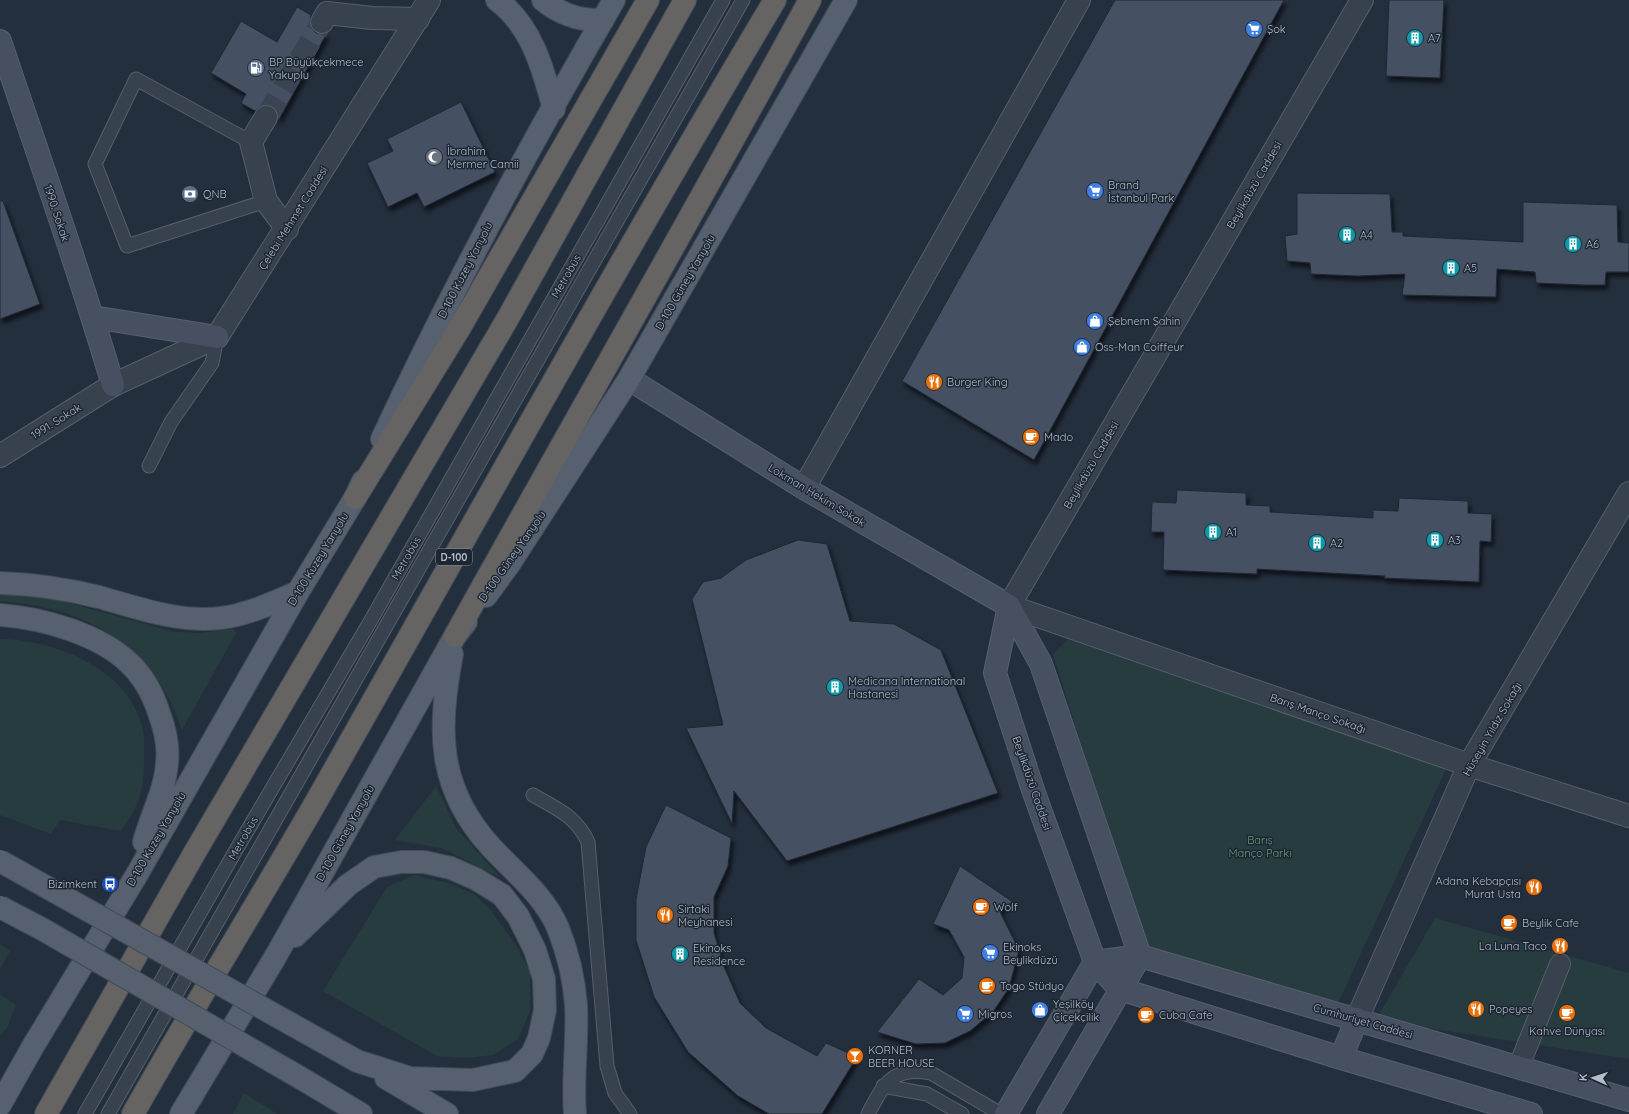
<svg xmlns="http://www.w3.org/2000/svg" width="1629" height="1114" viewBox="0 0 1629 1114" font-family="Quicksand,sans-serif">
  <style>
    .green { fill: #263c3f }
    .building { fill: #455162; stroke: #1f2835; filter: url(#shadow) }
    .lines { fill: none; stroke-linecap: round; stroke-linejoin: round }
    .minor-tunnel { stroke: #3a4453; stroke-width: 22; stroke-dasharray: 22 11; stroke-linecap: butt }
    .service-casing { stroke: #565f6c; stroke-width: 15 }
    .pedestrian-casing { stroke: #565f6c; stroke-width: 22 }
    .minor-casing { stroke: #565f6c; stroke-width: 24 }
    .tertiary-casing { stroke: #565f6c; stroke-width: 24 }
    .secondary-casing { stroke: #565f6c; stroke-width: 24 }
    .primary-casing { stroke: #414a57; stroke-width: 24 }
    .trunk-casing { stroke: #434c59; stroke-width: 24 }
    .service { stroke: #38414e; stroke-width: 13 }
    .pedestrian { stroke: #38414e; stroke-width: 20 }
    .minor { stroke: #38414e; stroke-width: 22 }
    .tertiary { stroke: #38414e; stroke-width: 22 }
    .secondary { stroke: #465061; stroke-width: 22 }
    .primary { stroke: #56606e; stroke-width: 22 }
    .trunk { stroke: #656462; stroke-width: 22 }
    .primary-bridge-casing { stroke: #414a57; stroke-width: 24; stroke-linecap: butt }
    .primary-bridge { stroke: #56606e; stroke-width: 22 }
    .labels { text-anchor: middle; stroke-width: 3; stroke-linejoin: round; paint-order: stroke }
    .shield { fill: #1d2633; stroke: #878f9c; stroke-width: 1 }
    .shield-label { font-size: 10px; font-weight: bold; fill: #b4bcc9 }
    .poi-label { font-size: 11px; fill: #b4bcc9; stroke: #1d2633; text-anchor: start }
    .street-label { font-size: 11px; fill: #b4bcc9; stroke: #1d2633 }
    .park-label { font-size: 11px; fill: #6b9a76; stroke: #1d2633 }
  </style>
  <defs>
    <filter id="shadow"><feDropShadow dx="2.5" dy="4.5" stdDeviation="2" flood-color="#0009"/></filter>
  </defs>
  <rect width="100%" height="100%" fill="#242f3e"/>
  <path class="green" d="M 0,593 L 11,593 L 58,600 L 174,632 L 199,633 L 234,629 L 236,633 L 182,730 C 154,645 86,607 0,601 Z
    M 0,639 C 55,640 127,668 142,726 C 145,737 144,749 144,760 C 144,791 139,806 121,831 L 60,820 L 51,834 L 0,815 Z
    M 1068,639 L 1447,767 L 1333,1014 L 1145,949 L 1053,654 Z
    M 436,786 L 456,828 L 501,878 L 442,848 L 395,840 Z
    M 414,875 L 448,883 L 474,894 L 489,908 L 515,944 L 530,971 L 530,1011 L 518,1039 L 493,1055 L 466,1058 L 437,1056 L 323,991 L 387,887 Z
    M 1435,918 L 1629,973 L 1629,1059 L 1376,1020 Z
    M 0,944 L 10,951 L 0,970 Z
    M 0,994 L 16,1005 L 7,1028 L 0,1036 Z
    M 244,1093 L 277,1114 L 233,1114 Z"/>
  <path class="building" d="M 1115,0 L 1284,0 L 1034,460 L 902,381 Z
    M 1389,0 L 1444,0 L 1440,78 L 1386,76 Z
    M 297,7 L 311,15 L 310,23 L 311,28 L 316,33 L 322,34 L 327,33 L 278,121 L 277,111 L 273,107 L 267,105 L 260,106 L 255,111 L 241,103 L 246,94 L 211,73 L 241,21 L 277,42 Z
    M 461,102 L 495,172 L 424,207 L 417,193 L 388,207 L 367,163 L 393,151 L 387,139 Z
    M 1297,193 L 1390,194 L 1392,232 L 1403,232 L 1403,236 L 1523,242 L 1523,202 L 1617,205 L 1618,242 L 1629,243 L 1629,272 L 1606,272 L 1605,285 L 1584,285 L 1536,283 L 1535,272 L 1497,269 L 1496,297 L 1402,295 L 1405,274 L 1358,276 L 1311,274 L 1310,263 L 1287,261 L 1285,236 L 1297,234 Z
    M 0,201 L 3,201 L 40,304 L 0,319 Z
    M 1177,490 L 1246,493 L 1246,505 L 1270,506 L 1270,512 L 1373,518 L 1373,510 L 1398,511 L 1399,498 L 1468,501 L 1468,513 L 1492,514 L 1491,542 L 1480,541 L 1479,582 L 1384,578 L 1385,576 L 1257,569 L 1257,574 L 1163,570 L 1164,532 L 1151,532 L 1152,502 L 1176,503 Z
    M 798,540 L 827,544 L 850,621 L 894,624 L 941,650 L 998,793 L 787,861 L 734,791 L 732,824 L 686,728 L 723,725 L 692,599 L 703,582 L 721,578 L 746,560 Z
    M 666,805 L 731,838 L 728,866 L 714,897 L 714,933 L 725,969 L 740,1003 L 766,1028 L 817,1056 L 826,1043 L 857,1057 L 822,1114 L 769,1114 L 738,1096 L 688,1052 L 654,997 L 636,940 L 636,899 L 646,847 Z
    M 960,866 L 1013,902 L 999,910 L 1019,950 L 1009,988 L 993,1012 L 970,1031 L 945,1043 L 916,1044 L 877,1032 L 919,979 L 943,995 L 962,978 L 964,957 L 949,930 L 933,924 Z"/>
  <g class="lines">
    <path class="minor-tunnel" d="M 266,117 L 322,22"/>
    <g class="service-casing">
      <path id="service" d="M 251,142 L 136,79 L 95,164 L 127,246 L 266,201
        M 149,466 L 171,422 L 212,363 L 217,337
        M 533,795 C 557,809 576,816 588,842 L 607,1066 L 615,1093 L 630,1114
        M 883,1086 L 927,1094 L 962,1114
        M 85,1114 L 236,850 L 371,620 L 723,0
        M 108,1114 L 743,0
        M 868,1114 C 884,1084 892,1066 931,1073 L 1001,1114"/>
    </g>
    <g class="pedestrian-casing">
      <path id="pedestrian" d="M 1519,1066 L 1560,964"/>
    </g>
    <g class="minor-casing">
      <path id="minor" d="M 322,22 L 327,13 L 372,18 L 418,19
        M 266,117 L 251,142 L 266,201 L 287,229
        M 0,456 L 113,385
        M 804,488 L 1079,0
        M 1009,606 L 1469,765 L 1629,816
        M 1357,1019 L 1469,765 L 1629,493"/>
    </g>
    <g class="tertiary-casing">
      <path id="tertiary" d="M 113,385 L 217,337 L 429,0
        M 1009,606 L 1362,0"/>
    </g>
    <g class="secondary-casing">
      <path id="secondary" d="M 0,41 C 38,155 79,269 113,385
        M 93,317 L 217,337
        M 629,379 L 804,488 L 1009,606
        M 1009,606 L 995,673 L 1033,790 L 1095,962 L 1120,989 L 1341,1058 L 1531,1114
        M 1009,606 L 1041,664 L 1140,956 L 1048,1114
        M 1095,962 L 1140,956 L 1629,1100
        M 1341,1058 L 1357,1019
        M 1006,1114 L 1095,962"/>
    </g>
    <g class="primary-casing">
      <path id="primary" d="M 497,0 C 532,26 543,69 554,109
        M 543,0 C 561,15 580,21 603,20
        M 382,439 C 452,289 531,143 614,0
        M 0,583 C 33,584 67,589 99,597 C 138,608 180,623 221,618 C 249,614 273,603 298,592
        M 486,596 L 510,563 L 629,379 L 846,0
        M 0,615 C 42,618 99,634 129,663 C 144,677 153,694 159,713 C 165,729 169,746 167,763 C 165,791 151,815 144,842
        M 452,654 C 438,729 436,787 491,847 C 515,873 544,895 558,928 C 568,953 574,978 576,1005 C 578,1041 572,1078 575,1114
        M 295,936 L 348,885 L 374,867 L 401,862 L 424,862 L 451,868 L 476,879 L 502,895 L 518,916 L 535,950 L 544,979 L 545,1010 L 539,1038 L 532,1054 L 515,1071 L 473,1080 L 410,1078 L 357,1061
        M 299,1077 L 361,1114
        M 386,1078 L 447,1114
        M 0,1105 L 32,1048 L 136,876 L 298,592 L 355,498 L 363,481
        M 181,1114 L 277,954 L 455,636 L 466,622"/>
    </g>
    <g class="trunk-casing">
      <path id="trunk" d="M 355,498 L 459,329 L 648,0
        M 455,636 C 573,424 694,213 810,0
        M 46,1114 L 195,852 L 508,318 L 685,0
        M 133,1114 C 192,1009 256,906 316,802 C 468,534 617,264 775,0"/>
    </g>
    <use href="#service" class="service"/>
    <use href="#pedestrian" class="pedestrian"/>
    <use href="#minor" class="minor"/>
    <use href="#tertiary" class="tertiary"/>
    <use href="#secondary" class="secondary"/>
    <use href="#primary" class="primary"/>
    <use href="#trunk" class="trunk"/>
    <g class="primary-bridge-casing">
      <path id="primary-bridge" d="M 0,861 L 357,1061
        M 0,907 L 42,929 L 299,1077"/>
    </g>
    <use href="#primary-bridge" class="primary-bridge"/>
  </g>
  <defs>
    <g id="supermarket-disc" transform="scale(0.9)"><circle r="9.5" fill="#3f7fe0" stroke="#1d2633"/><path d="M-6-5.5h2.5l.6 2H6L4.5 2H-2.5L-4.4-4H-6ZM-1.5 3.2a1.3 1.3 0 1 0 .1 0ZM3 3.2a1.3 1.3 0 1 0 .1 0Z" fill="#fff"/></g>
    <g id="building-disc" transform="scale(0.9)"><circle r="9.5" fill="#0f9aa8" stroke="#1d2633"/><path d="M-4-6H4V6H1V3H-1V6H-4ZM-2.5-4.3h1.7v1.8h-1.7ZM.8-4.3h1.7v1.8H.8ZM-2.5-1h1.7V.8h-1.7ZM.8-1h1.7V.8H.8Z" fill="#fff"/></g>
    <g id="fuel-disc" transform="scale(0.9)"><circle r="9.5" fill="#5c6f8a" stroke="#1d2633"/><path d="M-5.5-6h7V0h2V4h1.3V-2.5L3-4.5l.8-.8L6-3V5H2.5V1h-1V6h-7ZM-4.2-4.7v3.2H.2V-4.7Z" fill="#fff"/></g>
    <g id="mosque-disc" transform="scale(0.9)"><circle r="9.5" fill="#6b7280" stroke="#1d2633"/><path d="M3.5-4.9A6 6 0 1 0 3.5 4.9A5 5 0 1 1 3.5-4.9Z" fill="#fff"/></g>
    <g id="bank-disc" transform="scale(0.9)"><circle r="9.5" fill="#5c6f8a" stroke="#1d2633"/><path d="M-6-4H6V4H-6ZM0-2.3a2.3 2.3 0 1 0 0 4.6a2.3 2.3 0 1 0 0-4.6Z" fill="#fff"/></g>
    <g id="shop-disc" transform="scale(0.9)"><circle r="9.5" fill="#3f7fe0" stroke="#1d2633"/><path d="M-5-2.5h2.3a2.7 3.5 0 0 1 5.4 0H5L5.5 6h-11ZM-1.5-2.5h3a1.5 2.3 0 0 0-3 0Z" fill="#fff"/></g>
    <g id="restaurant-disc" transform="scale(0.9)"><circle r="9.5" fill="#e8710a" stroke="#1d2633"/><path d="M-5-6h1v4h1v-4h1v4h1v-4h1v5L-1.5 .5V6h-2V.5L-5-1ZM5-6V6H3V1.5H1.5Q1.5-4 5-6Z" fill="#fff"/></g>
    <g id="cafe-disc" transform="scale(0.9)"><circle r="9.5" fill="#e8710a" stroke="#1d2633"/><path d="M-5.5-4.5H6V0H3Q3 3.5 0 3.5H-2.5Q-5.5 3.5-5.5 0ZM3-3.2v2h1.7v-2ZM-6 4.5H4V6H-6Z" fill="#fff"/></g>
    <g id="bus-disc" transform="scale(0.9)"><circle r="9.5" fill="#1a4fb4" stroke="#1d2633"/><path d="M-5-6H5V4H4V6H2V4H-2V6H-4V4H-5ZM-3.5-4V0h7V-4ZM-3.5 1.2v1.5H-2V1.2ZM2 1.2v1.5H3.5V1.2Z" fill="#fff"/></g>
    <g id="bar-disc" transform="scale(0.9)"><circle r="9.5" fill="#e8710a" stroke="#1d2633"/><path d="M-6-5H6L.8 .8V4.5H3.5V6h-7V4.5H-.8V.8Z" fill="#fff"/></g>
  </defs>
  <g fill-rule="evenodd">
    <use href="#supermarket-disc" x="1254" y="29"/>
    <use href="#building-disc" x="1415" y="38"/>
    <use href="#fuel-disc" x="256" y="68"/>
    <use href="#mosque-disc" x="434" y="157"/>
    <use href="#supermarket-disc" x="1095" y="191"/>
    <use href="#bank-disc" x="190" y="194"/>
    <use href="#building-disc" x="1347" y="235"/>
    <use href="#building-disc" x="1573" y="244"/>
    <use href="#building-disc" x="1451" y="268"/>
    <use href="#shop-disc" x="1095" y="321"/>
    <use href="#shop-disc" x="1082" y="347"/>
    <use href="#restaurant-disc" x="934" y="382"/>
    <use href="#cafe-disc" x="1031" y="437"/>
    <use href="#building-disc" x="1213" y="532"/>
    <use href="#building-disc" x="1435" y="540"/>
    <use href="#building-disc" x="1317" y="543"/>
    <use href="#building-disc" x="835" y="687"/>
    <use href="#bus-disc" x="110" y="884"/>
    <use href="#restaurant-disc" x="1534" y="887"/>
    <use href="#cafe-disc" x="981" y="907"/>
    <use href="#restaurant-disc" x="665" y="915"/>
    <use href="#cafe-disc" x="1509" y="923"/>
    <use href="#restaurant-disc" x="1560" y="946"/>
    <use href="#supermarket-disc" x="990" y="953"/>
    <use href="#building-disc" x="680" y="954"/>
    <use href="#cafe-disc" x="987" y="986"/>
    <use href="#restaurant-disc" x="1476" y="1009"/>
    <use href="#shop-disc" x="1040" y="1010"/>
    <use href="#cafe-disc" x="1567" y="1013"/>
    <use href="#supermarket-disc" x="965" y="1014"/>
    <use href="#cafe-disc" x="1146" y="1015"/>
    <use href="#bar-disc" x="855" y="1056"/>
  </g>
  <g class="labels">
    <rect class="shield" x="436" y="549" width="36" height="16" rx="3"/>
    <g class="shield-label">
      <text x="454" y="561">D-100</text>
    </g>
    <g class="poi-label">
      <text x="1267" y="33">Şok</text>
      <text x="1428" y="42">A7</text>
      <text x="269" y="66">BP Büyükçekmece<tspan x="269" dy="13">Yakuplu</tspan></text>
      <text x="447" y="155">İbrahim<tspan x="447" dy="13">Mermer Camii</tspan></text>
      <text x="1108" y="189">Brand<tspan x="1108" dy="13">İstanbul Park</tspan></text>
      <text x="203" y="198">QNB</text>
      <text x="1360" y="239">A4</text>
      <text x="1586" y="248">A6</text>
      <text x="1464" y="272">A5</text>
      <text x="1108" y="325">Şebnem Şahin</text>
      <text x="1095" y="351">Oss-Man Coiffeur</text>
      <text x="947" y="386">Burger King</text>
      <text x="1044" y="441">Mado</text>
      <text x="1226" y="536">A1</text>
      <text x="1448" y="544">A3</text>
      <text x="1330" y="547">A2</text>
      <text x="848" y="685">Medicana International<tspan x="848" dy="13">Hastanesi</tspan></text>
      <text x="1521" y="885" text-anchor="end">Adana Kebapçısı<tspan x="1521" dy="13">Murat Usta</tspan></text>
      <text x="97" y="888" text-anchor="end">Bizimkent</text>
      <text x="994" y="911">Wolf</text>
      <text x="678" y="913">Sirtaki<tspan x="678" dy="13">Meyhanesi</tspan></text>
      <text x="1522" y="927">Beylik Cafe</text>
      <text x="1547" y="950" text-anchor="end">La Luna Taco</text>
      <text x="1003" y="951">Ekinoks<tspan x="1003" dy="13">Beylikdüzü</tspan></text>
      <text x="693" y="952">Ekinoks<tspan x="693" dy="13">Residence</tspan></text>
      <text x="1000" y="990">Togo Stüdyo</text>
      <text x="1053" y="1008">Yeşilköy<tspan x="1053" dy="13">Çiçekçilik</tspan></text>
      <text x="1489" y="1013">Popeyes</text>
      <text x="978" y="1018">Migros</text>
      <text x="1159" y="1019">Cuba Cafe</text>
      <text x="1567" y="1035" text-anchor="middle">Kahve Dünyası</text>
      <text x="868" y="1054">KORNER<tspan x="868" dy="13">BEER HOUSE</tspan></text>
    </g>
    <g class="street-label">
      <text transform="translate(1254 185) rotate(-60)" y="4">Beylikdüzü Caddesi</text>
      <text transform="translate(57 213) rotate(72)" y="4">1990. Sokak</text>
      <text transform="translate(293 218) rotate(-58)" y="4">Çelebi Mehmet Caddesi</text>
      <text transform="translate(465 270) rotate(-63)" y="4">D-100 Kuzey Yanyolu</text>
      <text transform="translate(566 276) rotate(-60)" y="4">Metrobüs</text>
      <text transform="translate(685 282) rotate(-60)" y="4">D-100 Güney Yanyolu</text>
      <text transform="translate(56 421) rotate(-32)" y="4">1991. Sokak</text>
      <text transform="translate(1091 465) rotate(-60)" y="4">Beylikdüzü Caddesi</text>
      <text transform="translate(817 495) rotate(31)" y="4">Lokman Hekim Sokak</text>
      <text transform="translate(512 556) rotate(-55)" y="4">D-100 Güney Yanyolu</text>
      <text transform="translate(406 558) rotate(-60)" y="4">Metrobüs</text>
      <text transform="translate(318 559) rotate(-59)" y="4">D-100 Kuzey Yanyolu</text>
      <text transform="translate(1318 713) rotate(19)" y="4">Barış Manço Sokağı</text>
      <text transform="translate(1492 729) rotate(-60)" y="4">Hüseyin Yıldız Sokağı</text>
      <text transform="translate(1032 783) rotate(71)" y="4">Beylikdüzü Caddesi</text>
      <text transform="translate(345 833) rotate(-61)" y="4">D-100 Güney Yanyolu</text>
      <text transform="translate(243 838) rotate(-60)" y="4">Metrobüs</text>
      <text transform="translate(156 839) rotate(-60)" y="4">D-100 Kuzey Yanyolu</text>
      <text transform="translate(1363 1021) rotate(16)" y="4">Cumhuriyet Caddesi</text>
    </g>
    <g class="park-label">
      <text x="1260" y="844">Barış<tspan x="1260" dy="13">Manço Parkı</tspan></text>
    </g>
  </g>
  <g transform="translate(1593 1078) rotate(273)" stroke="#1d2633" stroke-width="3" paint-order="stroke">
  <path d="M0-3L7 15L0 10L-7 15Z" fill="#b4bcc9"/>
  <text y="-6" font-size="11" font-weight="bold" text-anchor="middle" fill="#b4bcc9">K</text>
  </g>
</svg>
